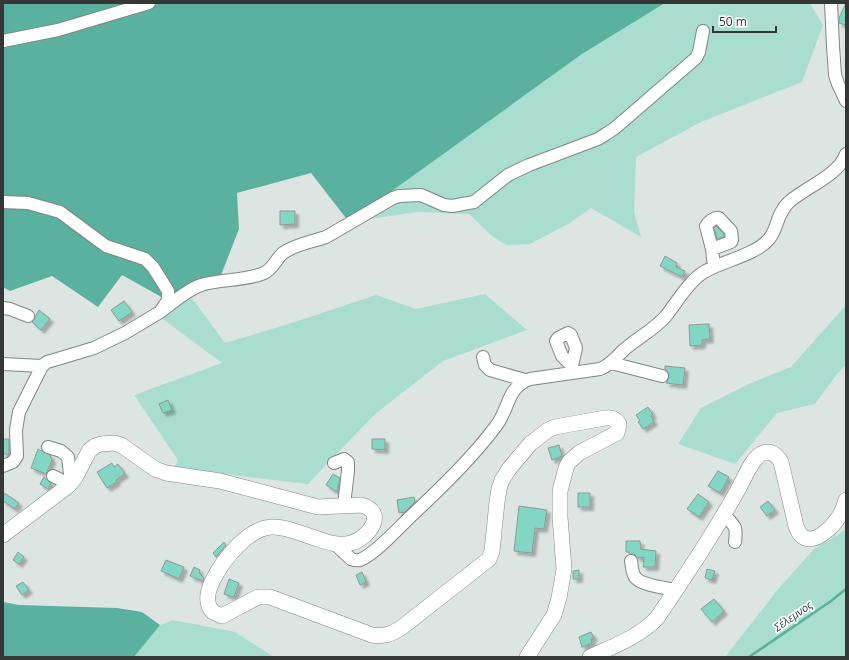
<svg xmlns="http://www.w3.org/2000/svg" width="849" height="660" viewBox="0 0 849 660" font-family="'Open Sans',sans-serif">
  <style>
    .green { fill: #a8ddd0 }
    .forest { fill: #5bb19f }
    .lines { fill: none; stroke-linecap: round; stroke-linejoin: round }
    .stream { stroke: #5ab19e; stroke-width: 2.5 }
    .building { fill: #81d7c4; stroke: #919896; filter: url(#shadow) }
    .minor-casing { stroke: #7f8684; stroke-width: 14 }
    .major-casing { stroke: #7f8684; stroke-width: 16 }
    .minor { stroke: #fff; stroke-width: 12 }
    .major { stroke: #fff; stroke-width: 15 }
    .labels { text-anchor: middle; stroke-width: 3.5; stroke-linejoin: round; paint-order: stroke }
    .water-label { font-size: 11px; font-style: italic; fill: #1b433b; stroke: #fff }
  </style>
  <defs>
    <filter id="shadow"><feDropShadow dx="3.5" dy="3.5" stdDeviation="1" flood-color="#0004"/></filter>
  </defs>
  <rect width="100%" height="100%" fill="#dde5e3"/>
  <path class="green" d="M 665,3 L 810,3 L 823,25 L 802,82 L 701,122 L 636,157 L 634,212 L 641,237 L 591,208 L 570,223 L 530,244 L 506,245 L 492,236 L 469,214 L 418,212 L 349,222 L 582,54 Z
    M 189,294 L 225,343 L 298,321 L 376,295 L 416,309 L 485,294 L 527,330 L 443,361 L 375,414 L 308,484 L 174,468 L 178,460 L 134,395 L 222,363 L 160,317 Z
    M 846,305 L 846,365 L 837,374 L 815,404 L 777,413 L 735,464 L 678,444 L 701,408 L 751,383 L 791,367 Z
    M 846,529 L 846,657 L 725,657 L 779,588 L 815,548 L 836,536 Z
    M 173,620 L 235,632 L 274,657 L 134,657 L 160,625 Z"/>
  <path class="forest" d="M 3,3 L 665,3 L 582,54 L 349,222 L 311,173 L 237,193 L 239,229 L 216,288 L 165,299 L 122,275 L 98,307 L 52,276 L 10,291 L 3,287 Z
    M 3,602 L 19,605 L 117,608 L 142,612 L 160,625 L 134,657 L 3,657 Z"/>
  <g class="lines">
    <path class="stream" d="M 3,654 L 26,657
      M 749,657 L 831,601 L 846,589"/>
  </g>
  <path class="building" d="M 846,3 L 846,25 L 839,23 L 839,18 Z
    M 280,211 L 295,211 L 295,224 L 280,225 Z
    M 716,226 L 724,234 L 724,237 L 717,239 L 714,228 Z
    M 665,256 L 677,263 L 676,267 L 685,271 L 682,277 L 660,266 Z
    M 124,301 L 132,312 L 119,321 L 111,310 Z
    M 39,310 L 50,319 L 41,330 L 32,322 Z
    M 709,324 L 710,339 L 702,340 L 702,345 L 690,346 L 689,325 Z
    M 665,366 L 685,368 L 683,385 L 666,383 L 669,378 L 669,374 L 665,369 Z
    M 168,400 L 172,410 L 163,413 L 159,404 Z
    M 648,407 L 653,415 L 651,416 L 654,422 L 643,429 L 638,422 L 640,421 L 636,415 Z
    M 3,439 L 9,439 L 9,454 L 3,454 Z
    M 372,439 L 385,439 L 385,450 L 372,449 Z
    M 559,445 L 562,456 L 552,460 L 548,448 Z
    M 38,449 L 50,455 L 52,460 L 46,474 L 31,468 Z
    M 112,463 L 114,467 L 118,464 L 125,474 L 116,480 L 117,482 L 107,488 L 97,472 Z
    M 718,471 L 729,477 L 720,493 L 708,486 Z
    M 333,474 L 340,478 L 337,492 L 326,485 Z
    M 44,477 L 51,483 L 48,489 L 40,484 Z
    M 3,492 L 19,503 L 15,509 L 3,501 Z
    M 578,493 L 590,493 L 590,507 L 578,507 Z
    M 698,494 L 709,502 L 699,517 L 687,509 Z
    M 414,497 L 415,502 L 405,512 L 399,513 L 397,500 Z
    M 768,501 L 775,510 L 767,516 L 760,507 Z
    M 519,506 L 547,510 L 544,529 L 535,528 L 532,553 L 514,551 Z
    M 626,541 L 640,541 L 641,549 L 656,551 L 655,567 L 643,567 L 644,557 L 638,558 L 634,554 L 630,554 L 629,552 L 626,552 Z
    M 224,542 L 226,545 L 216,557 L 213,553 Z
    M 18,552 L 24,557 L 19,564 L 13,560 Z
    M 166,560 L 184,567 L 179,579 L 161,571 Z
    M 194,567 L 200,570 L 199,573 L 204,578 L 203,581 L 190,576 Z
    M 707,569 L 715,571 L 712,580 L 705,578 Z
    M 579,570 L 579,579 L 573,579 L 573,571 Z
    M 362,572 L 366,582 L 360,585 L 356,575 Z
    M 229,579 L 239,583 L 234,597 L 224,594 Z
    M 23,582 L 29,590 L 22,595 L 16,586 Z
    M 714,599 L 724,611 L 712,622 L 701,609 Z
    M 591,632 L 594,638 L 591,639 L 592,643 L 582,647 L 579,637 Z"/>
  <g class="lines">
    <g class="minor-casing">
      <path id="minor" d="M 831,3 L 833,46 L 835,75 L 838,84 L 846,101
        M 3,41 L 58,30 L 149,3
        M 3,202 L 28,203 L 60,212 L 106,246 L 145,259 L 153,267 L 168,291 L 168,300 L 160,312 L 125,333 L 94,348 L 54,360 L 47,362 L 42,366 L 19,412 L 16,430 L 17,456 L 13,462 L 3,466
        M 712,249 L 731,242 L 732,240 L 731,231 L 719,218 C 715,217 708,222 706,226 L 712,249 L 714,267
        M 3,308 L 10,309 L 28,316
        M 160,312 C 173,303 186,290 201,285 C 220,279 246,281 264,273 C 273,269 276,259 283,253 C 296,244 311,242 326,237 L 393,198 L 399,196 L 421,195 L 444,205 L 452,206 L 474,202 L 508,175 L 529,165 L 598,139 L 606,134 L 615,128 L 696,58 L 699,52 L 703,31
        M 483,357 L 485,365 L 490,370 L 525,380
        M 611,363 L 662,376
        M 3,364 L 42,366
        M 572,366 L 562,356 L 556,341 L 558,338 L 568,333 L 571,335 L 576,348 L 572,366 L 573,373
        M 48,447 L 61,451 L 68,457 L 70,474 L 72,481
        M 334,463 L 344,459 L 348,462 L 348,471 L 344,505
        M 53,476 L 63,481 L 68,486
        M 724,515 C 735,526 737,526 735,542
        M 335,544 L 351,559 C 354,560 357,561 360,560 C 374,554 393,534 404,523 C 436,492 469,462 496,426 C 510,408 506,388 530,379 L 600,369 C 611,365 617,356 626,348 C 639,337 655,329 666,316 C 677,302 689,281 704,272 C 722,261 756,255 769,239 C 778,229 776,214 789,202 C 806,187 839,175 846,154
        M 631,561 C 632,566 632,573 635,577 C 640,585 666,588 675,590"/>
    </g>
    <g class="major-casing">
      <path id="major" d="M 3,535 L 68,486 L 75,478 L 89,451 L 95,446 L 101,444 L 114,443 L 121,445 L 155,469 L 166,473 L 220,481 L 318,507 L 361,505 C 388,512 369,538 351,543 C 337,547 325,541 312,537 C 299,533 285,526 271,527 C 247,529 224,559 214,578 C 208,589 204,603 213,612 L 222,616 L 258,597 L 270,597 L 372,635 C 384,637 391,634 401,628 L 489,559 L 492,551 L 497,502 L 499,489 L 502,480 L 509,469 L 530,444 L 548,430 L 555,427 L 605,418 C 611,417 616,419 619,424 L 617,433 L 579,453 L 569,462 L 566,468 L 560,491 L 560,517 L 564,569 L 559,598 L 554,615 L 527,657
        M 590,657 C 614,646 639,637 657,618 C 686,575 715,532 740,486 C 745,477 751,460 761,454 C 770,449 777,455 781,462 L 796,526 C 798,531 800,536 805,538 C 818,543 835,524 840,515 C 843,510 844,505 846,500"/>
    </g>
    <use href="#minor" class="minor"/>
    <use href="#major" class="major"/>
  </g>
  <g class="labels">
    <g class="water-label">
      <text transform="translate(793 616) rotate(-35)" y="4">Σέλεμνος</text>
    </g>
  </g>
  <rect width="849" height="660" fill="none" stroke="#343736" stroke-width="8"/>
  <path d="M713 26v6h63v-6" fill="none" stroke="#343736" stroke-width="2"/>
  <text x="719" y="26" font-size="12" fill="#343736" stroke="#ffffff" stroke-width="3" paint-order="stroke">50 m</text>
</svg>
